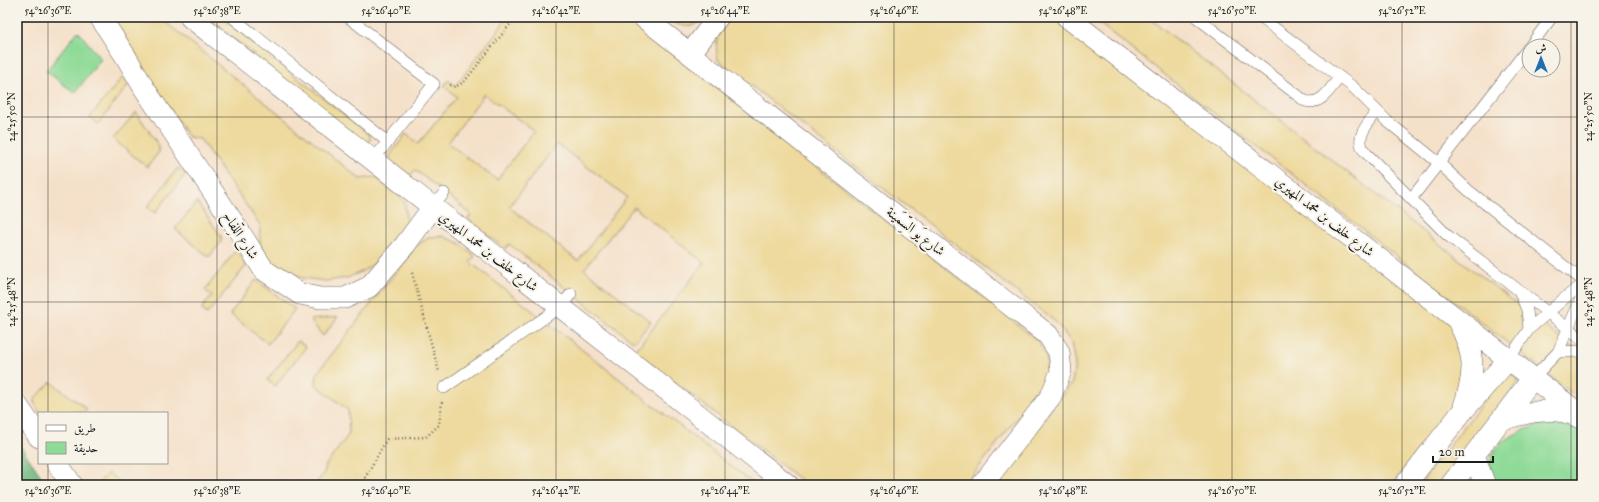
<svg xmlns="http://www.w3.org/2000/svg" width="1599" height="502" viewBox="0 0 1599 502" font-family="'IM FELL Great Primer',Amiri,serif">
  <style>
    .green { fill: #8eda97; stroke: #557b5a }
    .forest { fill: #72ba80; stroke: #476b4e }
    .sand { fill: #eeda9e; stroke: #857b5d; fill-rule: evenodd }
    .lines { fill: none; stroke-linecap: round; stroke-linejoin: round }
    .service-casing { stroke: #686159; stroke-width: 12 }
    .minor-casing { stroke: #686159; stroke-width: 22 }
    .path { stroke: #686159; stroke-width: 2.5; stroke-dasharray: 1 3; stroke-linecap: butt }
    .service { stroke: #fff; stroke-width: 11 }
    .minor { stroke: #fff; stroke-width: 21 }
    .ticks { fill: none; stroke: #1c1c1c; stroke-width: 1; stroke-opacity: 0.45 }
    .labels { text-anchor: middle; stroke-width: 4; stroke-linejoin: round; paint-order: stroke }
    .street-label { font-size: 14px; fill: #1c1c1c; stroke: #f7f3e8 }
    .neatline { fill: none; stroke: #1c1c1c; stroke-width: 1.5 }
    .ticks-label { font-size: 10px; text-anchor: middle; fill: #1c1c1c }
  </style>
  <rect width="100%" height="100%" fill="#f7f3e8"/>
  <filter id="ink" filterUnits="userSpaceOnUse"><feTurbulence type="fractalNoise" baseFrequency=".025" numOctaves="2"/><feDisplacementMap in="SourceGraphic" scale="8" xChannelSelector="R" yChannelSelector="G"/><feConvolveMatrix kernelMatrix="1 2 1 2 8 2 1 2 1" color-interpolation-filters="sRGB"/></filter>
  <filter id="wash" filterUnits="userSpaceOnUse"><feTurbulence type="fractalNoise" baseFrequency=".012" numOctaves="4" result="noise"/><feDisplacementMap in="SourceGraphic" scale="16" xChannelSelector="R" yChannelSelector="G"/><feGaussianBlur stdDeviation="0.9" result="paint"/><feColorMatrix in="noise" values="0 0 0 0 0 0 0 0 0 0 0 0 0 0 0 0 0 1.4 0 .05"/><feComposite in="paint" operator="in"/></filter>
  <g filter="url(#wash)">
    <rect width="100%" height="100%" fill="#f5e1ca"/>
    <path class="green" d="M 78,31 L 101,59 L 75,93 L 46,71 Z
      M 1540,424 L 1564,424 L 1582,429 L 1582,485 L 1493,485 C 1479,448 1511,434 1540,424 Z"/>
    <path class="forest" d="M 17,441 L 47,485 L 17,485 Z"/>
    <path class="sand" d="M 112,17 L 159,17 L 360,179 L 375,177 L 401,197 L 405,204 L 406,215 L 405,227 L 376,262 L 363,271 L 347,278 L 326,281 L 303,278 L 285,271 L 271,261 L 260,246 L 260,225 L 200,139 L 188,137 Z
      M 207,17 L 220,17 L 370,135 L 370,141 L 364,142 Z
      M 508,17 L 627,17 L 1037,340 C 1049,357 1049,366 1042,385 L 965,485 L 807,485 L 635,351 L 704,263 L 634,207 L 584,269 L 651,322 L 634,342 L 509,244 L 505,249 L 468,219 L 471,214 L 415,170 L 411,175 L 390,161 L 390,155 L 406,134 L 418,144 L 457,97 L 444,86 L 448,80 L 455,86 ZM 484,94 L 534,131 L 497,180 L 448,143 ZM 557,144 L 627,197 L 578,261 L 509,207 Z
      M 666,17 L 705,17 C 694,31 678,27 666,17 Z
      M 731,17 L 1065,17 L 1454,321 L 1463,343 L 1461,387 L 1452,407 L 1392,485 L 992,485 L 1072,383 L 1075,364 L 1071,342 L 1057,323 L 718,60 C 714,38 718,34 731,17 Z
      M 1091,17 L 1148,17 L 1582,355 L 1582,401 Z
      M 122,78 L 129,84 L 98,124 L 90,117 Z
      M 136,112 L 159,146 L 159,152 L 147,167 L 113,139 Z
      M 178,168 L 186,174 L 155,213 L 147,207 Z
      M 197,202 L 221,236 L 221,242 L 209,257 L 175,229 Z
      M 442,236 L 459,243 L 475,256 L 470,262 L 755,485 L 315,485 L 324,473 L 326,465 L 349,434 L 348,410 L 316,385 L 316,379 L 318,372 L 417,245 L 430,237 Z
      M 237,249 L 246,266 L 207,314 L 201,309 L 212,296 L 205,290 Z
      M 256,280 L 295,309 L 268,344 L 230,314 Z
      M 338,317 L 323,336 L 310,320 Z
      M 298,341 L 306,347 L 275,386 L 267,380 Z
      M 1509,372 L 1518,379 L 1518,383 L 1438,485 L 1419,485 L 1505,374 Z
      M 51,382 L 87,409 L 84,413 L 40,413 L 34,402 L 36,397 Z
      M 108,473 L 125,485 L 97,485 Z"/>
  </g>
  <g filter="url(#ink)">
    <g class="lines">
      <g class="service-casing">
        <path id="service" d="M 232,17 L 388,142
          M 348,17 L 434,84 L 373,160
          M 1196,17 L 1305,101 C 1322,106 1330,88 1340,77
          M 1260,17 L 1353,87 L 1387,121 L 1439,163 L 1468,190 L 1582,280
          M 1530,46 L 1552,17
          M 1377,111 C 1369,123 1353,137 1365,152 L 1447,235 L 1582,339
          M 1411,199 L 1529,47
          M 433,207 L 444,193
          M 1520,293 L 1527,310 L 1529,329
          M 1558,352 L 1582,351
          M 1509,359 L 1529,329 L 1566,297 L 1582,285
          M 1533,378 L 1558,352 L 1582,296
          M 444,388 L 560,307 L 571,294"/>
      </g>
      <g class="minor-casing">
        <path id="minor" d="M 100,17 L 126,57 L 144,88 L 239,231 L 264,270 L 300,294 L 320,298 L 345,298 L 369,287 L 405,245 L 433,207
          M 190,17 L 788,485
          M 643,17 L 1048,335 L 1059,352 L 1061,371 L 1051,396 L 982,485
          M 1067,17 L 1582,416
          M 690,54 L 718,17
          M 1458,321 C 1475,353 1476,371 1464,406
          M 17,405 L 39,437
          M 1501,420 C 1524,413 1555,405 1578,417
          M 1474,455 L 1485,485
          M 57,463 L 72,485
          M 1405,485 L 1461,413 L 1509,359
          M 1451,485 L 1533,378"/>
      </g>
      <path class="path" d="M 450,85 L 455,87 L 464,82 L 516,17
        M 411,269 L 439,372
        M 361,485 L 387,439 L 426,437 L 439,425 L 442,402"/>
      <use href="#service" class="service"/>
      <use href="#minor" class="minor"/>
    </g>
  </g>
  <path class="ticks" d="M 48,17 L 48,413M 217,17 L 217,485M 386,17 L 386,485M 556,17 L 556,485M 725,17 L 725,485M 894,17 L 894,485M 1063,17 L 1063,485M 1232,17 L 1232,485M 1402,17 L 1402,485M 1571,17 L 1571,485M 17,117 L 1582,117M 17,302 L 1582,302M 48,463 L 48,485"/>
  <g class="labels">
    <g class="street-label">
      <text transform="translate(1325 216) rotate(38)" y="5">شارع خلف بن محمد المهيري</text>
      <text transform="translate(916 231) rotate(38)" y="5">شارع يَو السِّمَينة</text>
      <text transform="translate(241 235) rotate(57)" y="5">شارع اللِّفاح</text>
      <text transform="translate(489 251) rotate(38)" y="5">شارع خلف بن محمد المهيري</text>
    </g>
  </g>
  <rect width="1599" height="502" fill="none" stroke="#f7f3e8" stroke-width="44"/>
  <rect x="38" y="412" width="130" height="52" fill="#f7f3e8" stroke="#9f9d96"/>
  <rect x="46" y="425" width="20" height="6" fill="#ffffff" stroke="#9f9d96"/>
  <text x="74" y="432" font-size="12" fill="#1c1c1c">طريق</text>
  <rect x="46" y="442" width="20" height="12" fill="#8eda97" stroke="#9f9d96"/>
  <text x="74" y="452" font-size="12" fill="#1c1c1c">حديقة</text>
  <g transform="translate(1541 58)"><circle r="19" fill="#f7f3e8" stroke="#9f9d96"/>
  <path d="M0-3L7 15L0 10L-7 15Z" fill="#1f6fb2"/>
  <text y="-6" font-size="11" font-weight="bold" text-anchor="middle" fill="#1c1c1c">ش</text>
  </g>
  <path d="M1433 456v6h60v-6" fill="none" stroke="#1c1c1c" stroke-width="2"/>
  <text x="1439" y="456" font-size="12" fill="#1c1c1c" stroke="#f7f3e8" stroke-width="3" paint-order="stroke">20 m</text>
  <rect x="22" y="22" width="1555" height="458" class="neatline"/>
  <g class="ticks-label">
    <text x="48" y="14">54°26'36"E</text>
    <text x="217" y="14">54°26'38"E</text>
    <text x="386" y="14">54°26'40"E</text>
    <text x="556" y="14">54°26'42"E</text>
    <text x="725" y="14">54°26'44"E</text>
    <text x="894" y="14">54°26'46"E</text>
    <text x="1063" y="14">54°26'48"E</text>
    <text x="1232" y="14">54°26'50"E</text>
    <text x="1402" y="14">54°26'52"E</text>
    <text transform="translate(11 117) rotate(-90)" y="4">24°25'50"N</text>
    <text transform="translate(1588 117) rotate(-90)" y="4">24°25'50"N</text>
    <text transform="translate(11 302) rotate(-90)" y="4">24°25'48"N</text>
    <text transform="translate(1588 302) rotate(-90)" y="4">24°25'48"N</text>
    <text x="48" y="494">54°26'36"E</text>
    <text x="217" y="494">54°26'38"E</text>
    <text x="386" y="494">54°26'40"E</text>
    <text x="556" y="494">54°26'42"E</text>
    <text x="725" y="494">54°26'44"E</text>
    <text x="894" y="494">54°26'46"E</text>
    <text x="1063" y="494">54°26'48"E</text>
    <text x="1232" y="494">54°26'50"E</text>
    <text x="1402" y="494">54°26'52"E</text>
  </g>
</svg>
